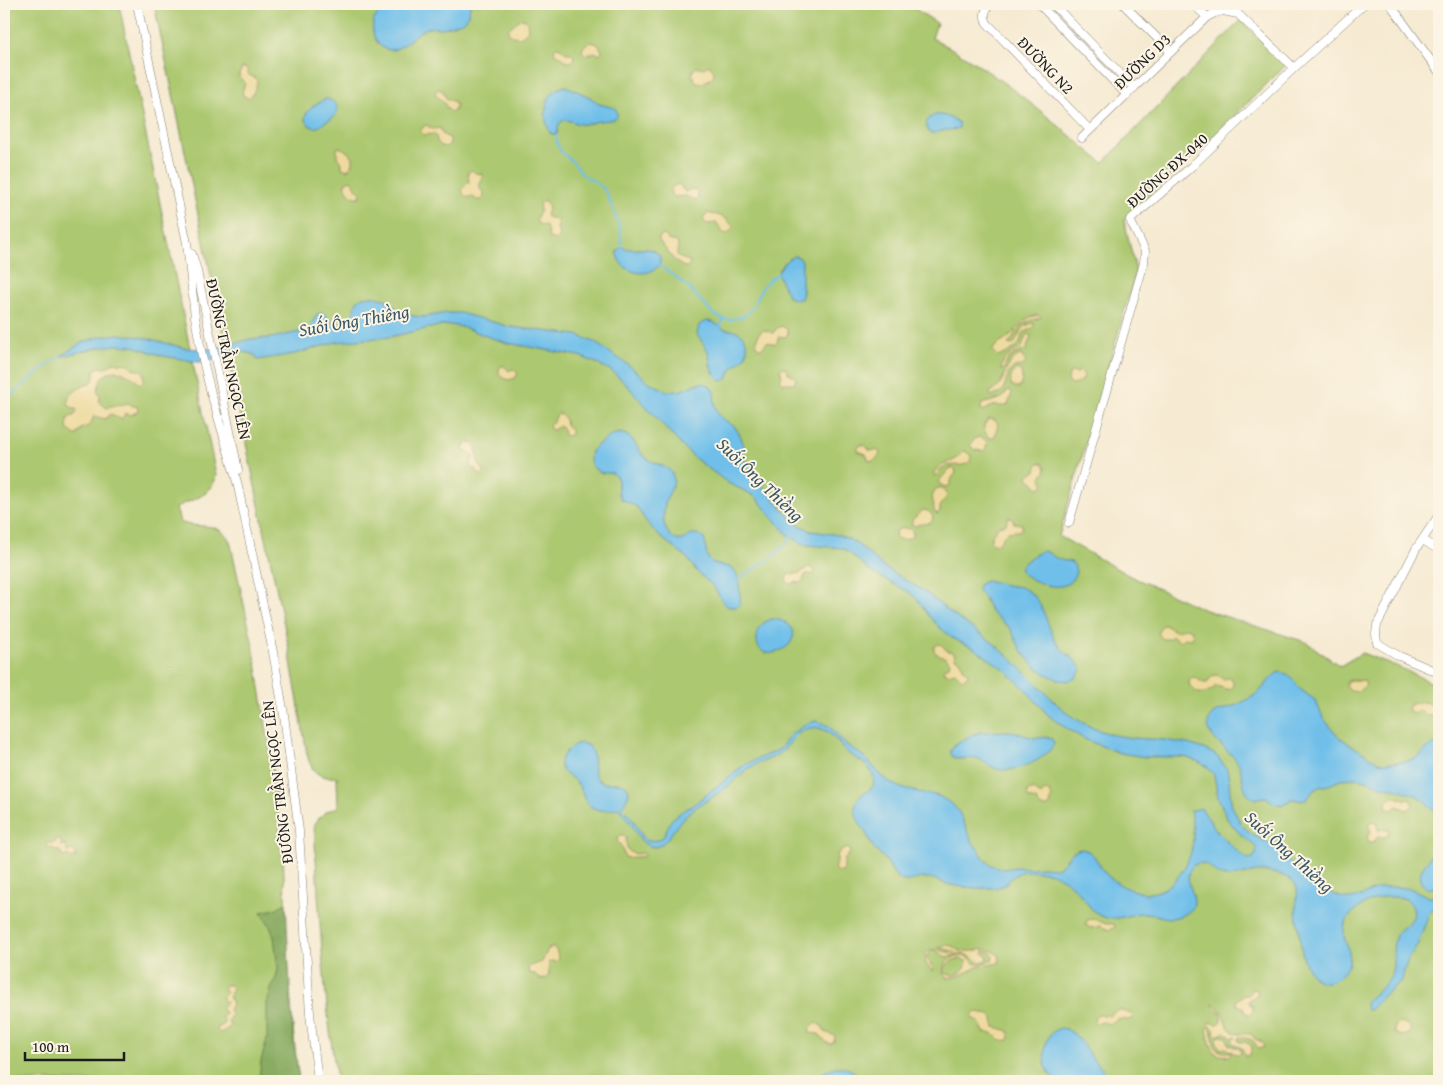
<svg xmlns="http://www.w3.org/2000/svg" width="1443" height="1085" viewBox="0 0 1443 1085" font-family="'Gentium Book Plus',serif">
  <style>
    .green { fill: #acc86f; stroke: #647246 }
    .forest { fill: #89ac62; stroke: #52643f }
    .sand { fill: #eeda9e; stroke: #857b5d; fill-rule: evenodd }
    .water { fill: #6fbfea; stroke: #466e83 }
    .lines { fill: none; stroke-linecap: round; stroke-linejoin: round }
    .stream { stroke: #6fbfea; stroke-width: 2 }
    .minor-casing { stroke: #898377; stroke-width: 9 }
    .minor { stroke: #fff; stroke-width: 8 }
    .labels { text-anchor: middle; stroke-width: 4; stroke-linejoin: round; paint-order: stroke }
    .street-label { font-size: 16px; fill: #1c1c1c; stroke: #fcf5e5 }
    .water-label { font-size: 18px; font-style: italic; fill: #395564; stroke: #fcf5e5 }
  </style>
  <rect width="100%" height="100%" fill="#fcf5e5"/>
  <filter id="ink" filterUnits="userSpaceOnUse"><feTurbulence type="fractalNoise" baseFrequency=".02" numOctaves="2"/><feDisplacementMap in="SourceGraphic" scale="10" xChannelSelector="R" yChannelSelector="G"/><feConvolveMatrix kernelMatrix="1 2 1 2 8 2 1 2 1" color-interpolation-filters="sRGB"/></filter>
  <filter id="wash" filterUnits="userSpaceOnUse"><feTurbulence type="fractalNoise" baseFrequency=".0096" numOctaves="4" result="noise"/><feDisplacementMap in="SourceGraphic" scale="20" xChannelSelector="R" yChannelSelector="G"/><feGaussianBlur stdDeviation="1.12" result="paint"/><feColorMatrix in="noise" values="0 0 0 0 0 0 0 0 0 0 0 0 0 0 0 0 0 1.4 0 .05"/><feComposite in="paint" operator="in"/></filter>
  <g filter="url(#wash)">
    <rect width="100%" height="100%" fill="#f6ead2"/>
    <path class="green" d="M 4,4 L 119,4 L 216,475 C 213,497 192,498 176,508 L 180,522 C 198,530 217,519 230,541 L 254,650 L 273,769 L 283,855 L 290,995 L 295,1049 L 299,1081 L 4,1081 Z
      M 154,4 L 907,4 L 937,23 L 932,38 C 995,70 1049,118 1103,163 L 1241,20 L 1286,65 L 1207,143 L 1124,220 L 1136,271 L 1059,536 L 1130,576 L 1205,610 L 1306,642 L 1340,666 L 1362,653 L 1396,666 L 1439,686 L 1439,1081 L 337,1081 C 323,996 319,910 314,824 L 325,812 L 338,807 L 337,777 C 318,779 311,771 307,754 L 288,644 Z"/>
    <path class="forest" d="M 286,903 C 289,962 290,1022 299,1081 L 259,1081 L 261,1061 L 267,1039 L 267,1004 L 271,989 L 276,978 L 278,969 L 274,937 L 269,924 L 261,912 L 275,909 Z"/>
    <path class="sand" d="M 521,18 L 527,21 L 528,30 L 522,36 C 516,38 508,36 508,29 Z
      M 591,42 L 598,44 L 602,51 L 601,53 L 599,54 L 594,52 L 588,55 L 584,54 L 582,51 C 583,46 586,43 591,42 Z
      M 556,47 L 561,48 L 566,53 L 572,53 C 576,58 573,63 567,62 L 561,56 L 555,54 L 554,49 Z
      M 708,65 L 710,66 L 714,72 L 713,77 L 703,83 L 696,82 L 692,75 L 693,70 L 697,67 L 704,68 Z
      M 242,68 L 246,68 L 249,75 L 255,78 L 257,80 C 257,86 253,95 249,98 L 245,97 L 242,93 L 245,83 L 239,77 L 239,74 Z
      M 438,89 L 443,91 L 446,98 L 454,102 L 456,106 L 454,111 L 451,112 C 446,109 447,107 444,103 C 441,99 437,98 435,92 Z
      M 426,125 L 433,129 L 440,128 L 443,135 L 450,138 C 452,151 437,149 436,136 L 434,134 L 423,135 L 421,132 L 421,129 Z
      M 338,147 L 344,149 L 353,157 L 353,164 L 347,170 L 342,168 L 342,163 L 337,157 L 337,149 Z
      M 472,170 L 475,173 L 482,174 L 483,176 L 479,187 L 484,194 L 484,197 L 481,200 L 477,200 L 473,197 L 466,197 L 462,192 L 463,188 L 469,182 L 468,172 Z
      M 350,180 L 354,183 L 356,188 L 361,193 L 360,197 C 352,199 345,190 345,183 Z
      M 679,184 L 685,192 L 691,189 L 696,190 L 698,195 L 698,199 L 695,200 L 686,196 L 676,197 L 672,196 L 670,190 L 675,185 Z
      M 542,201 L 545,201 C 550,206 549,208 546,214 L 547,217 L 555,219 L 558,223 L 557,230 L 560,235 L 558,238 L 555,240 L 549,238 L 546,226 L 538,224 L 536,220 L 540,210 L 539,204 Z
      M 708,213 C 712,215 716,214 720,216 C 725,217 731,223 733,227 C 731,231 728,235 723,233 L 717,223 L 706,224 L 704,221 L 703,217 Z
      M 663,235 L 666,236 L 668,240 L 677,242 L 678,245 C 676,259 676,256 689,261 L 690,263 L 689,266 L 684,267 C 673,262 667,250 659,241 L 659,237 Z
      M 1038,315 L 1041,317 L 1040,318 C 1031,320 1024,322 1018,330 C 1014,335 1013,340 1008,344 L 1011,345 L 1014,344 C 1020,334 1021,326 1034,323 L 1034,327 L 1022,334 C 1021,338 1021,343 1017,346 C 1014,350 1014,348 1010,351 C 1003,355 997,361 993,350 C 996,343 1003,343 1009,337 C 1021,327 1021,318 1038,315 Z
      M 781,326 L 786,328 L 788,332 L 787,336 L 784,337 L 779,336 L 777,342 L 775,344 L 767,342 L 762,348 L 758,348 L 756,345 C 758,340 757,335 760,332 L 764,330 L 773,333 L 777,328 Z
      M 1028,334 L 1031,336 L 1026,350 C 1013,355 1009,354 1004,369 L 1001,370 C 1002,357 1012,354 1022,347 L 1025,338 Z
      M 1021,355 L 1026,362 C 1022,370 1018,363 1012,369 C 1002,378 1010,394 991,396 L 990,392 C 994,390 998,388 1000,384 C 1006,374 1008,358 1021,355 Z
      M 114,362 L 117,362 L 120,364 C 128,362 129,365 135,370 L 141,370 L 144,373 L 144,381 L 140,384 C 132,376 120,367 109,373 C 106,374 104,376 102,377 C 99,381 100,386 97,391 L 100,396 L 99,402 L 107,408 L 110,406 C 116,406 123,404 129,403 L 132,406 L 137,406 L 138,411 L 131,415 L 125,413 C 121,424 117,416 111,414 L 105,419 L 94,416 L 90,425 L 81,429 L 77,435 L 75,435 L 67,429 L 68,418 L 75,415 L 77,410 L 71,407 L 68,405 L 69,396 L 83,385 L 92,382 L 94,379 L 94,371 L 99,367 L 106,368 Z
      M 501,366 L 504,366 L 509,371 L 512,369 C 516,369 518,373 517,376 C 511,382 503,380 499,373 L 499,369 Z
      M 783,367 L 786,368 L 789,374 L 795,377 L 796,380 L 794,383 L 783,383 L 781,382 L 780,380 L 782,376 L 780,369 Z
      M 1017,369 L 1020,370 C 1023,374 1022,384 1019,388 L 1016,388 L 1011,385 C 1010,379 1011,372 1017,369 Z
      M 1080,371 L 1084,375 L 1083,380 L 1073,385 L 1070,384 L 1068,380 L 1069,374 L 1072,372 L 1077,373 Z
      M 1008,390 L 1011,391 L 1012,393 L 1008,405 C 1002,408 998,404 992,406 C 987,408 987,411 981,410 L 981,406 L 982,404 L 1002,398 Z
      M 557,414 L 560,414 L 564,417 L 566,425 L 571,430 L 571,435 L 567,436 L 564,435 L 563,429 L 560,426 L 553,430 L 550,429 L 549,425 L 554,421 Z
      M 989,419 L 995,420 L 998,424 L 995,436 L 992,438 L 989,438 L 984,430 L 984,425 Z
      M 979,437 L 984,439 L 987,442 L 986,448 L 983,451 L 975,450 L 970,446 L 974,439 Z
      M 473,443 C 480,450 473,461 484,470 L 484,474 L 481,475 L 478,474 L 476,469 L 472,468 L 470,466 L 473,458 L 472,454 L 463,449 L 464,444 Z
      M 860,445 L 865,445 L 870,451 L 876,450 L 878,451 L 880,453 C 879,457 874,462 869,461 L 866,454 L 858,451 L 858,448 Z
      M 965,451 L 971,455 C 972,471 953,462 944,467 C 940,469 938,473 936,476 L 933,475 C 936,465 948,464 956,459 C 960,456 960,453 965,451 Z
      M 1038,463 L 1043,463 L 1046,468 L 1045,472 L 1041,477 L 1044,484 L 1040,488 L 1037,487 L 1034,483 L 1028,478 L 1028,475 L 1036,471 Z
      M 952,468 L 955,469 L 956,473 L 952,478 L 950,485 L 946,487 L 939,484 L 939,481 L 949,469 Z
      M 937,488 L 943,488 L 947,494 L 946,498 L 940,505 L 940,511 L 937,514 L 934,511 C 934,502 929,496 937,488 Z
      M 923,510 C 932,510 937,520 928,523 C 923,525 920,523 915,526 L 912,525 L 912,520 Z
      M 1008,517 L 1012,518 L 1014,523 L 1022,524 L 1022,529 L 1018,531 L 1007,532 L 998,544 L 992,543 L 990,539 L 998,526 L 1006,524 Z
      M 904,528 L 911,529 L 913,533 L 912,537 L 903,540 L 896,538 L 895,532 L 899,529 Z
      M 808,567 L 813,569 L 815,572 L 814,574 L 806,574 L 803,580 L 800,583 L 796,582 L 791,584 L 787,582 L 786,578 L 788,575 L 800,573 Z
      M 1165,625 L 1175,631 C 1182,630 1185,625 1192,631 L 1193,638 L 1190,639 L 1185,638 L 1179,641 L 1173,636 L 1168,639 L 1163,639 L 1159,635 C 1158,630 1160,625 1165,625 Z
      M 938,644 L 942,645 L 947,651 L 954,652 L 955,658 L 961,661 L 964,670 L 968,673 L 967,677 L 962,679 L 955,672 L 948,674 L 944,672 L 944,668 L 949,666 L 950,663 C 947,656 938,656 934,651 L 934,647 Z
      M 1215,675 L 1220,676 L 1223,680 L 1227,678 L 1231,678 L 1233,682 C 1233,695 1223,687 1216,686 C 1206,695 1197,697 1189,684 L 1190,679 L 1194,677 L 1204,683 L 1207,683 L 1211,677 Z
      M 1351,680 L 1364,681 L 1366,685 C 1360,691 1350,696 1346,685 L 1347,681 Z
      M 1422,702 C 1428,702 1433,705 1435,711 L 1434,715 L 1428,716 L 1420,710 L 1414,714 L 1409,712 L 1408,709 L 1411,704 Z
      M 1030,790 L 1034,790 L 1041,795 L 1045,791 L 1049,791 L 1052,797 L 1050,805 C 1044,811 1039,806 1036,800 L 1028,798 L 1027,793 Z
      M 1393,797 L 1411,800 L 1413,806 L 1407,810 L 1397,806 L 1392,810 L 1388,809 L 1386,806 L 1387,801 Z
      M 1372,821 L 1377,822 L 1378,830 C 1382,830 1386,826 1389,831 L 1389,834 L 1385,837 L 1378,837 L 1373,842 L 1369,842 L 1367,837 L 1371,831 L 1368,825 Z
      M 620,835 L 624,835 L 626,837 C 626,850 628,856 643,853 L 644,856 C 639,858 634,856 628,858 L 624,856 L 622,847 L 617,841 L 618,837 Z
      M 56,839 L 61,840 L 61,846 L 66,845 L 67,852 L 73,850 L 75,851 L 76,857 L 72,858 L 68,855 L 63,857 L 60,851 L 56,851 L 53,848 L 49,848 L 47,847 L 47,843 L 55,843 Z
      M 846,848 L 849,849 L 850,853 L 844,860 L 844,870 L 842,872 L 837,872 L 834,868 L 837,862 L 837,854 Z
      M 1094,919 L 1106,924 L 1114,924 L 1115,926 L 1114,928 L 1109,930 L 1100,926 L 1092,928 L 1086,926 L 1087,920 Z
      M 946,945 L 952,946 L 959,951 C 964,950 967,952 972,951 C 984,949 989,947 1000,956 L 999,963 L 977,967 L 959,976 L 948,978 L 944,975 C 940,963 955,952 967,957 C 971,958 972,963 976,964 C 981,965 987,962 992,961 L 993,956 L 990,952 L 984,951 L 983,953 L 987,956 L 988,959 C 976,967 974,954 962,954 C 957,953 952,956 946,957 C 940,953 931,945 927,957 L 934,970 L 932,971 L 926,963 L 925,953 C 938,944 943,955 956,952 L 938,947 ZM 957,959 L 962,959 L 966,961 C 968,973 955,977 946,974 C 942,966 950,961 957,959 Z
      M 553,947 L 556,950 L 559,959 L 556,962 L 552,961 L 549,962 L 549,974 L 547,978 L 540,980 L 535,974 L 529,973 L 528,969 L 530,966 L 542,962 L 548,949 Z
      M 225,985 L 230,985 L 233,988 L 229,997 L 232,1004 L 229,1010 L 232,1015 L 228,1020 L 230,1025 L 229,1028 L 220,1033 L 217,1030 L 218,1027 L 222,1026 L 224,1022 L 222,1017 L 225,1013 L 221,1008 L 226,1003 L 222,997 L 226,993 L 223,989 Z
      M 1252,989 L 1256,989 L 1258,994 L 1249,1000 L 1249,1003 L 1253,1006 L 1253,1010 L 1251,1013 L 1248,1014 L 1244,1011 L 1243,1007 L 1237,1005 L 1236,1001 L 1243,995 L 1249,995 Z
      M 1212,1004 C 1226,1008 1222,1027 1235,1033 C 1239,1035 1246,1033 1251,1034 L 1255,1039 L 1262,1042 L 1264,1047 L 1259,1049 C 1257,1047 1256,1045 1255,1043 C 1252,1038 1244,1038 1239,1037 L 1238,1039 L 1239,1042 L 1245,1042 L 1251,1045 L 1252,1048 L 1250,1055 L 1245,1056 L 1242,1048 L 1233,1044 L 1232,1041 L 1236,1037 L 1232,1038 L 1225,1032 L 1217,1036 L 1215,1035 L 1214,1029 L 1209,1024 L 1209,1022 L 1218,1024 L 1221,1021 C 1222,1013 1217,1009 1212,1004 Z
      M 1119,1010 L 1131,1014 L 1133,1016 L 1132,1018 L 1129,1020 L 1118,1019 L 1109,1024 L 1103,1022 L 1097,1023 L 1094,1020 L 1095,1017 L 1098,1014 L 1109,1016 L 1115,1011 Z
      M 976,1012 L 990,1014 L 993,1019 L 995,1027 L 1009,1031 L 1010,1037 L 1009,1040 L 1001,1041 L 994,1034 L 984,1032 L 979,1022 L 972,1018 L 973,1014 Z
      M 816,1023 L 822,1026 L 825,1032 L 835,1036 L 834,1042 L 831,1044 L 827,1043 L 819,1034 L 809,1033 L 810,1028 Z
      M 1399,1023 C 1404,1023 1409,1025 1411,1030 L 1408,1035 L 1400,1036 L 1394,1032 L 1395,1026 Z
      M 1208,1027 L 1210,1027 C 1216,1040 1210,1054 1230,1052 L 1231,1054 L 1229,1056 L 1219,1055 L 1215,1053 L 1210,1043 L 1207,1030 Z
      M 1220,1036 L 1227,1037 L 1229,1045 L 1240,1049 L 1241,1053 L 1238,1055 C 1233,1052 1229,1051 1226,1048 L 1220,1049 L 1216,1040 Z"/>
    <path class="water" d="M 401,4 L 471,4 C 468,10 470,17 464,21 C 463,22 444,28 442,28 C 435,28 430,26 423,30 C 413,34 403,50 391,50 C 375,50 367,26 377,15 C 382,8 394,7 401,4 Z
      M 566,86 L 590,97 L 599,104 L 615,108 C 623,121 608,120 599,121 C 593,122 587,125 580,124 C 574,123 570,120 564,120 L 559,124 L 557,134 L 551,134 C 541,119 544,89 566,86 Z
      M 325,99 C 333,99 342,107 335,116 C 333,119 328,120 325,122 C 319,127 317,129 310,126 L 305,119 C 306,109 316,104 325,99 Z
      M 935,115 C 944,114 952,118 959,123 L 959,128 C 953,131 949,129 942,131 C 937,131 936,134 930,133 C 923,125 927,118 935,115 Z
      M 622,247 C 625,248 628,249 631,249 C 643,250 651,245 660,256 L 660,264 C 649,281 616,272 617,251 Z
      M 795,256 L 800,258 L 802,262 L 802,283 L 803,292 L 801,299 L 796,300 L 789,297 L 780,279 L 778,274 L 779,269 L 788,259 Z
      M 371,296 L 385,299 L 398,309 L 413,316 L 424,317 L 447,313 L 460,313 L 511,327 L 577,335 L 594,342 L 630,366 L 649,382 L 667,391 L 679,391 L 696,384 L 703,383 L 709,385 L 714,392 L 715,405 L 717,412 L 723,419 L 735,427 L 740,435 L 743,443 L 744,461 L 747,468 L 793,521 L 811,531 L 839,535 L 851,540 L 861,547 L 882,566 L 924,591 L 952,614 L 992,642 L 1017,664 L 1058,705 L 1074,718 L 1093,728 L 1113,735 L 1133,738 L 1165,740 L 1188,744 L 1204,749 L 1216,755 L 1227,769 L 1229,780 L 1230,793 L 1232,806 L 1241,824 L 1251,834 L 1272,845 L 1296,868 L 1333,894 L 1343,898 L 1353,899 L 1380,888 L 1396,887 L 1412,889 L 1429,897 L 1439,897 L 1439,906 L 1430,911 L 1418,944 L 1408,959 L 1401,981 L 1384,995 L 1370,1010 L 1367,1010 L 1365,1003 C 1372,994 1383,989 1389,979 C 1397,965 1390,949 1396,935 C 1400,926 1421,922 1411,904 C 1406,896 1394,897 1387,897 C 1369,899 1343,913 1344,933 C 1344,944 1352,951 1349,963 C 1344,976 1327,990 1314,977 C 1302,964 1301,947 1299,931 C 1298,923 1296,916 1296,908 C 1296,901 1299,893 1296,886 C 1291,876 1276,873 1266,872 C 1253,871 1242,876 1229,877 C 1214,878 1211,860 1196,864 C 1172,880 1216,906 1177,917 C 1165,921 1156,913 1144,913 C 1130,913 1118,922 1103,917 C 1091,912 1088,903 1080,894 C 1074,886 1056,872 1046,872 C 1036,872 1025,869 1017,874 C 1007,879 1009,887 992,888 C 982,889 957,887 947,884 C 940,882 934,878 927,878 C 915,877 906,887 896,876 C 892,872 890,866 887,862 C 884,857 879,854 875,850 C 872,846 869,840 867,835 C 861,824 851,814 857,801 C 862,789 878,793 873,775 C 869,763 856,760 848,753 C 841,747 836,738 828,732 C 823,729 817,727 812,728 C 796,729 791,745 780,753 C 772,759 762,761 753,766 C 743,771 736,780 727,787 C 713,798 696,805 683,818 C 675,826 666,847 654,847 C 640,846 636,831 629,821 C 626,817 622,812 618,808 C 606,811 593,813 586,801 C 583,795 581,788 577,783 C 573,778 566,775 562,770 C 555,760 568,749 576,744 C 599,740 591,763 595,775 C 597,779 600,782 604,783 C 609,784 614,782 619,783 C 635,785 628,800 621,807 L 632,818 L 643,837 L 648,841 L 658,840 L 663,837 L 671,820 L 681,812 L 694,804 L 744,765 L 780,749 L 790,735 L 806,724 L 816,721 L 829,726 L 844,743 L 863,756 L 882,776 L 892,784 L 904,789 L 939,796 L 952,804 L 959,812 L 972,841 L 987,862 L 991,865 L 1004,869 L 1016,867 L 1030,868 L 1042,867 L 1056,868 C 1067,864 1068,850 1082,849 C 1095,851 1098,864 1105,873 C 1114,883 1132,892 1145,893 C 1171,895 1191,865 1193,841 C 1194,831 1192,821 1190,811 L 1201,808 L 1219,834 L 1244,857 L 1248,859 L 1253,858 L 1257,852 L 1256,847 L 1240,834 L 1228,820 L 1218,798 L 1214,775 L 1206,766 L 1197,761 L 1184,757 L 1145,757 L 1120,753 L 1086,740 L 1067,729 L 1049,716 L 1022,686 L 1005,670 L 975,649 L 952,638 L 940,628 L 929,616 L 918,600 L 909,592 L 871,572 L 850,553 L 842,548 L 807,545 L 800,542 L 788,535 L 771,516 L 757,498 L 749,493 L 728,483 L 697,460 L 681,445 L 624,382 L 610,370 L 594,362 L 579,356 L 507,343 L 486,336 L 463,327 L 450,325 L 439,326 L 389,337 L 336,342 L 295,354 L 257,360 L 255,355 L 244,352 L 216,360 L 198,362 L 163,356 L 133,346 L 117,345 L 100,347 L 59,357 L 81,343 L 99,337 L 118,334 L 147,338 L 184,348 L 203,349 L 222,347 L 250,339 L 271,338 L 304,331 L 310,327 L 317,314 C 327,310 328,320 334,325 C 356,335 352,311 357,301 L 362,297 Z
      M 707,321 L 713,322 L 724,329 L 738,331 L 744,337 L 747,344 L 747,351 L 745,357 L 733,368 L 726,380 L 721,381 L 715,375 L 711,368 L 708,351 L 697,334 L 699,325 Z
      M 619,433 C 634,435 635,446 643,455 C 652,465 666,464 672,473 C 677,484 670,489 667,498 C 663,508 661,525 669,534 C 683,550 687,530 700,535 C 709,540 703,551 709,559 C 718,571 733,559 738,578 C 740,583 739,588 740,593 C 740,600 742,602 737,607 L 729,607 L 724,604 L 713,586 L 698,573 L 687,558 L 658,535 L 645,520 L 636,506 L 621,499 L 618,493 L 618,481 L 616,476 L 612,473 L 602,473 L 596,470 L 591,464 L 590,458 L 591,451 L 595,447 L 612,435 Z
      M 1044,551 C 1050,553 1053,557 1058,559 C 1068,563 1074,558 1076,572 C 1068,598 1034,583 1021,572 L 1020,569 C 1023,562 1036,552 1044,551 Z
      M 986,581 C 993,581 998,583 1005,585 C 1010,586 1015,586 1020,587 C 1045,596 1045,626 1058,644 C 1064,654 1078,659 1081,670 L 1076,678 L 1068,681 L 1059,680 L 1046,674 L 1034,666 L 1021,650 L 1010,628 L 991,612 L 984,598 L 978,591 L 979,584 Z
      M 771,619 C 783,619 800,627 791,642 C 789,646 784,649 779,651 C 753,663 749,626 771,619 Z
      M 1279,672 L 1287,674 L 1292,678 L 1300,689 L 1315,700 L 1324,719 L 1339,737 L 1378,762 C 1385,764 1409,762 1415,758 C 1425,753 1426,745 1439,744 L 1439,815 L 1422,799 L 1415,795 L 1398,789 L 1381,786 L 1366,780 L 1355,778 L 1343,779 L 1329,785 L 1319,787 L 1314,790 L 1307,799 L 1302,801 L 1292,799 L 1282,805 L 1273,803 L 1266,797 L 1254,799 C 1240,792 1245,775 1238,763 C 1232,752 1214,742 1210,732 C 1207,726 1208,718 1213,714 C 1218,710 1225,710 1231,707 C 1238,705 1245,701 1252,697 C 1263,691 1270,676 1279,672 Z
      M 1007,731 C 1017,731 1026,737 1036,738 C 1043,738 1047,736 1053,739 L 1054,744 C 1047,760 1013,774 997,769 C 989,767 984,760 976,758 C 967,756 959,763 951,755 L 951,750 L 954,746 L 971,735 L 981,732 Z
      M 1439,838 L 1439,882 L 1436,887 L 1428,889 C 1410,878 1426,865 1432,853 C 1435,848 1437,843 1439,838 Z
      M 1062,1028 C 1077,1031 1084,1047 1092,1058 C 1100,1067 1108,1076 1119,1081 C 1104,1081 1090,1081 1075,1081 C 1070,1081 1064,1082 1059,1081 C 1038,1074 1040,1030 1062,1028 Z
      M 835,1067 C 847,1066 856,1071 863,1081 L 804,1081 Z"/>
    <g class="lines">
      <path class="stream" d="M 556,135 L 557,144 L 561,152 L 574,163 L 583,175 L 600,185 L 606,192 L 619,224 L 622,247
        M 659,265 L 686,285 L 714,315 L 728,320 L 742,317 L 749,312 L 754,305 L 763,286 L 770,279 L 778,274
        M 720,327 L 723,320
        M 4,401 L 42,369 L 61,356
        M 739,579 L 771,558 L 794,536"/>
    </g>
  </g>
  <g filter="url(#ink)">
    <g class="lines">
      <g class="minor-casing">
        <path id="minor" d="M 137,4 L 187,243 L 195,317 L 202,356 L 211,393 L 237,482 L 273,652 L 284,715 L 299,831 L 310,1014 L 318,1081
          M 991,4 C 985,9 983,16 987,23 L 1090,130
          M 1039,4 L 1127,95
          M 1053,4 L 1134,88
          M 1123,4 L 1171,52
          M 1193,4 L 1207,17
          M 1390,4 L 1439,72
          M 1082,138 L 1207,17 L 1215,13 L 1223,11 L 1238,14 L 1294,68
          M 192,254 L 197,271 L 238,470
          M 1439,515 L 1416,549 L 1377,625 L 1376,634 L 1377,643 L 1399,656 L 1439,673
          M 1069,523 L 1144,263 L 1145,251 L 1130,220 L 1191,167 L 1294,68 L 1364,4
          M 1423,540 L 1439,550"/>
      </g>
      <use href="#minor" class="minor"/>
    </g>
  </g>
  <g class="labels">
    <g class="street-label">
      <text transform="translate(1142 61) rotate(-44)" y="6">ĐƯỜNG D3</text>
      <text transform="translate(1046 65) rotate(46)" y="6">ĐƯỜNG N2</text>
      <text transform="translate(1167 170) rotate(-42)" y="6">ĐƯỜNG ĐX-040</text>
      <text transform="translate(229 359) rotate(78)" y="6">ĐƯỜNG TRẦN NGỌC LÊN</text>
      <text transform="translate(277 782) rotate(-97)" y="6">ĐƯỜNG TRẦN NGỌC LÊN</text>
    </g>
    <g class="water-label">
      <text transform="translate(354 321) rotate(-10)" y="6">Suối Ông Thiềng</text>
      <text transform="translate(760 480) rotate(44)" y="6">Suối Ông Thiềng</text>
      <text transform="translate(1289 852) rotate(42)" y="6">Suối Ông Thiềng</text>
    </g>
  </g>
  <rect width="1443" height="1085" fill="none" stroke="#fcf5e5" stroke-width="20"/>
  <path d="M25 1052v8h99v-8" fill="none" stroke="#1c1c1c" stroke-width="2.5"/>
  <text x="32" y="1052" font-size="15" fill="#1c1c1c" stroke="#fcf5e5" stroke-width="4" paint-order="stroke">100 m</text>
</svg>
